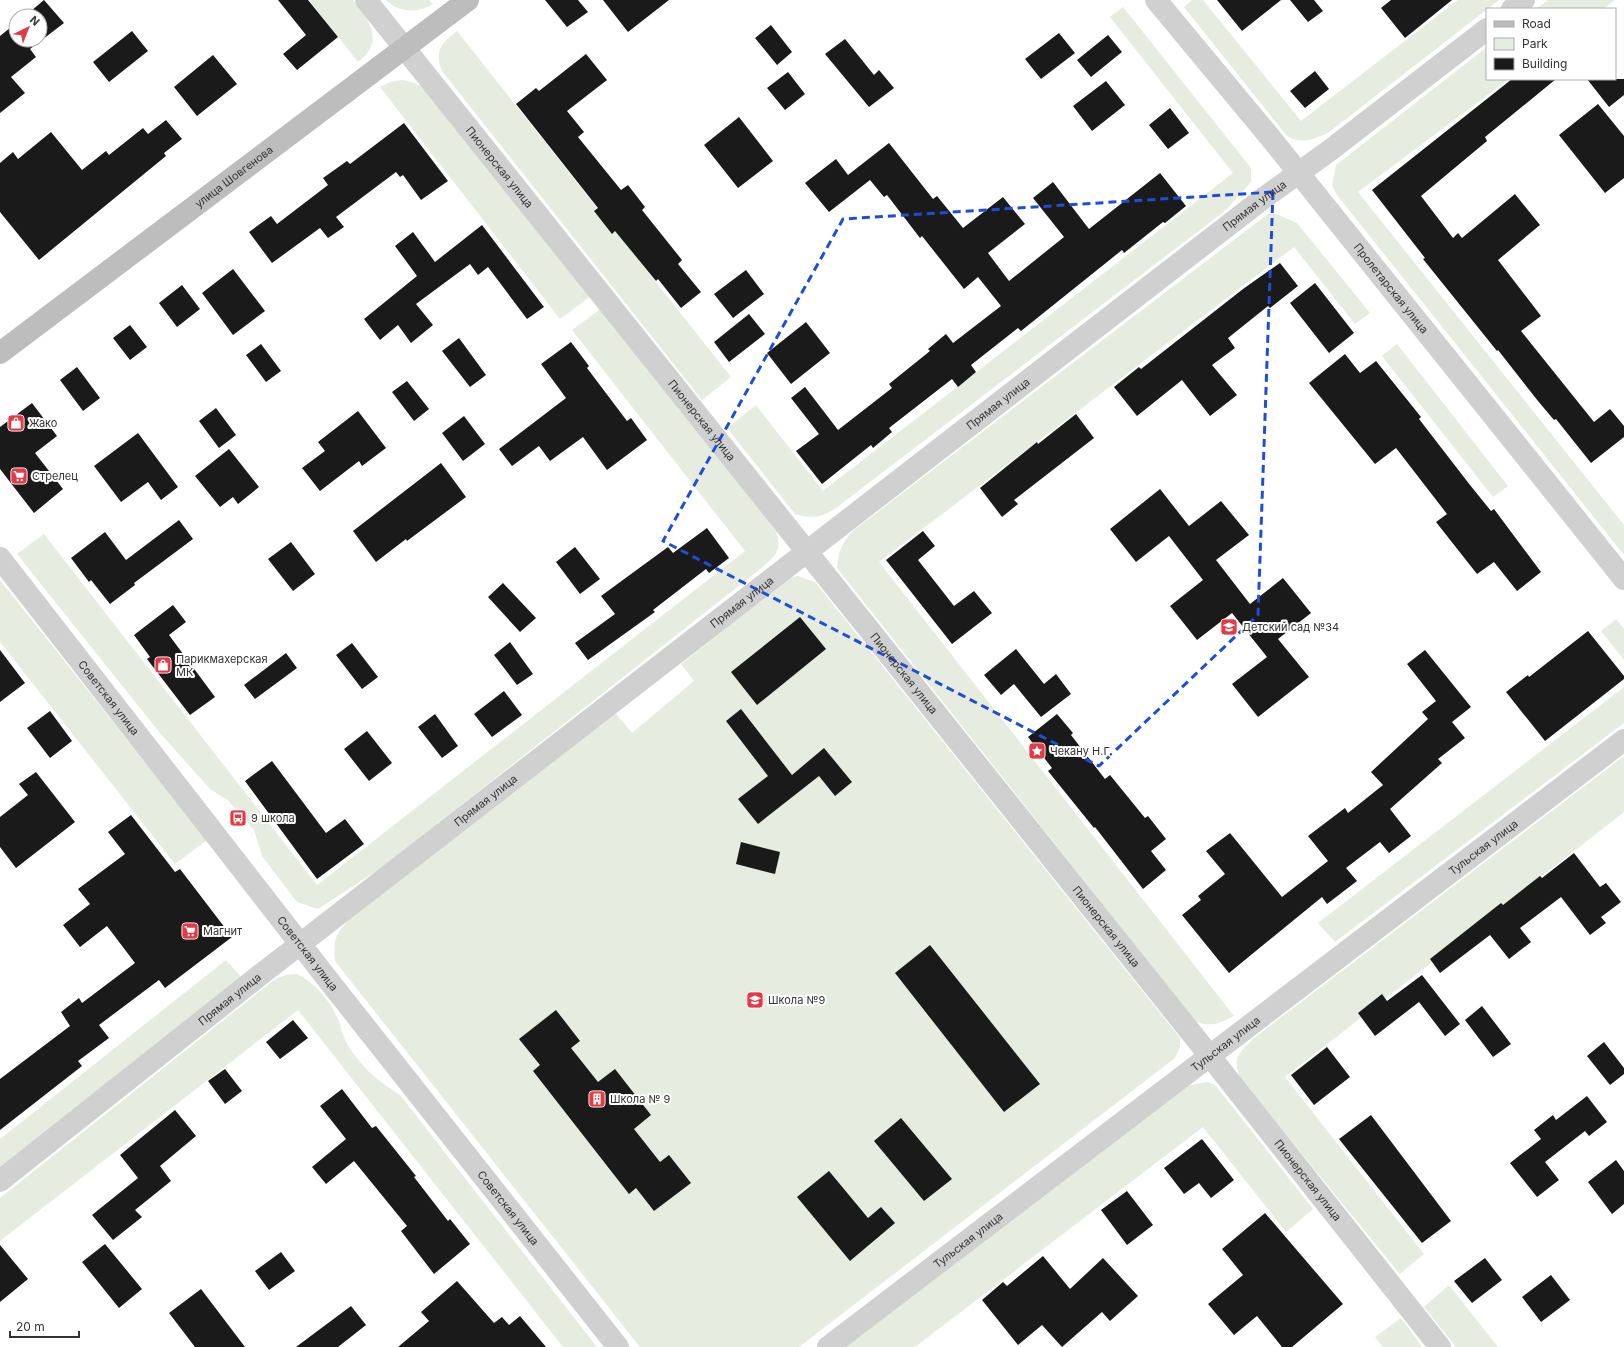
<svg xmlns="http://www.w3.org/2000/svg" width="1624" height="1347" viewBox="0 0 1624 1347" font-family="Inter,sans-serif">
  <style>
    .green { fill: #e6ecdf }
    .building { fill: #1a1a1a }
    .lines { fill: none; stroke-linecap: round; stroke-linejoin: round }
    .minor { stroke: #d0d0d0; stroke-width: 22 }
    .tertiary { stroke: #d0d0d0; stroke-width: 22 }
    .secondary { stroke: #bdbdbd; stroke-width: 22 }
    .marked { fill: none; stroke: #1d4ed8; stroke-width: 3; stroke-dasharray: 8 5; stroke-linejoin: round }
    .labels { text-anchor: middle; stroke-width: 4; stroke-linejoin: round; paint-order: stroke }
    .street-label { font-size: 11px; fill: #333; stroke: #fff }
    .poi-label { font-size: 11px; fill: #333; stroke: #fff; text-anchor: start }
  </style>
  <rect width="100%" height="100%" fill="#fff"/>
  <path class="green" d="M 309,0 L 353,0 C 370,22 385,41 358,62 Z
    M 386,0 L 429,0 L 433,4 C 419,13 398,13 386,0 Z
    M 1192,0 L 1203,0 L 1301,121 L 1458,0 L 1499,0 L 1328,133 C 1313,139 1302,145 1287,136 L 1184,7 Z
    M 1548,0 L 1615,0 L 1603,9 L 1536,9 Z
    M 1123,7 L 1251,168 L 1251,182 L 1226,210 L 836,508 C 821,518 811,519 795,514 L 727,428 L 756,405 L 823,491 L 1233,173 L 1110,17 Z
    M 457,31 L 731,377 L 702,400 L 442,71 C 434,51 441,43 457,31 Z
    M 1487,47 L 1487,79 L 1509,79 L 1358,192 L 1624,525 L 1624,555 L 1337,195 L 1332,186 L 1336,165 Z
    M 402,80 L 411,82 L 421,86 L 591,296 L 560,319 L 380,87 L 390,82 Z
    M 1268,214 L 1276,214 L 1297,223 L 1370,313 L 1355,324 L 1294,247 L 879,562 L 1234,1016 C 1219,1023 1211,1028 1195,1021 L 837,568 C 839,551 841,543 854,530 Z
    M 603,307 L 776,531 C 783,552 774,557 760,569 L 384,866 L 318,909 L 297,902 L 262,856 L 254,830 L 228,800 L 210,789 L 160,733 L 17,554 L 44,534 L 317,885 L 745,551 L 572,330 Z
    M 1397,344 L 1508,486 L 1493,497 L 1382,356 Z
    M 798,576 L 815,582 L 1180,1038 L 1180,1047 L 1175,1058 L 799,1347 L 640,1347 L 335,961 C 333,939 335,934 351,918 L 612,709 L 632,733 L 694,681 L 681,664 L 787,579 Z
    M 0,580 L 207,840 L 175,864 L 0,642 Z
    M 1616,619 L 1624,629 L 1624,660 L 1601,631 Z
    M 1624,687 L 1624,723 L 1335,942 L 1318,923 Z
    M 1624,756 L 1624,812 L 1285,1077 L 1424,1254 L 1400,1274 L 1242,1081 C 1231,1058 1238,1054 1254,1038 Z
    M 226,960 L 242,978 L 0,1168 L 0,1139 Z
    M 297,974 C 315,983 332,1002 339,1022 C 342,1031 343,1038 349,1047 C 364,1070 377,1080 400,1095 L 597,1347 L 563,1347 L 298,1010 L 0,1241 L 0,1198 L 274,980 L 285,975 Z
    M 1208,1082 L 1216,1086 L 1313,1209 L 1286,1232 L 1203,1127 L 915,1347 L 844,1347 L 1185,1086 Z
    M 1449,1285 L 1498,1347 L 1456,1347 L 1424,1307 Z
    M 1401,1318 L 1422,1347 L 1383,1347 L 1375,1337 Z"/>
  <path class="building" d="M 44,0 L 64,23 L 30,49 L 36,57 L 11,77 L 25,93 L 0,113 L 0,36 L 16,23 L 16,40 L 40,40 L 40,16 L 25,16 Z
    M 278,0 L 308,0 L 338,37 L 297,70 L 283,54 L 306,35 Z
    M 545,0 L 578,0 L 588,12 L 567,27 Z
    M 603,0 L 669,0 L 628,32 Z
    M 1217,0 L 1281,0 L 1242,31 Z
    M 1290,0 L 1314,0 L 1323,11 L 1308,22 Z
    M 1391,0 L 1452,0 L 1405,38 L 1381,8 Z
    M 771,25 L 792,52 L 777,65 L 755,38 Z
    M 132,31 L 148,51 L 109,82 L 93,62 Z
    M 1059,33 L 1075,53 L 1041,79 L 1025,59 Z
    M 1108,35 L 1122,52 L 1091,77 L 1077,60 Z
    M 845,39 L 874,75 L 879,70 L 894,88 L 869,107 L 825,54 Z
    M 586,54 L 607,80 L 567,111 L 584,132 L 578,137 L 621,190 L 628,185 L 645,207 L 642,210 L 682,260 L 678,264 L 701,292 L 681,308 L 658,279 L 656,281 L 615,231 L 612,234 L 594,211 L 598,208 L 516,104 L 536,88 L 539,91 Z
    M 213,55 L 237,84 L 197,116 L 174,87 Z
    M 1315,71 L 1329,89 L 1305,108 L 1290,91 Z
    M 788,72 L 805,94 L 785,110 L 767,88 Z
    M 1512,79 L 1556,79 L 1485,137 L 1487,141 L 1421,196 L 1453,238 L 1458,233 L 1462,238 L 1515,194 L 1540,225 L 1498,260 L 1541,316 L 1521,331 L 1594,422 L 1610,409 L 1624,426 L 1624,437 L 1591,463 L 1556,419 L 1554,420 L 1538,401 L 1498,350 L 1497,351 L 1423,259 L 1425,258 L 1372,190 Z
    M 1587,79 L 1624,79 L 1624,95 L 1609,107 Z
    M 1106,81 L 1125,105 L 1092,131 L 1073,106 Z
    M 1598,104 L 1624,136 L 1624,178 L 1605,193 L 1559,135 Z
    M 1170,108 L 1189,133 L 1168,149 L 1149,125 Z
    M 739,117 L 773,161 L 738,188 L 704,145 Z
    M 166,120 L 182,139 L 164,153 L 166,156 L 39,260 L 0,212 L 0,163 L 13,152 L 18,159 L 51,132 L 82,170 L 106,151 L 109,155 L 143,128 L 148,134 Z
    M 404,123 L 448,181 L 421,200 L 403,175 L 400,177 L 396,172 L 336,217 L 344,227 L 328,238 L 320,228 L 272,263 L 249,232 L 271,216 L 277,224 L 328,185 L 323,178 L 347,161 L 350,164 Z
    M 889,143 L 933,199 L 937,196 L 963,228 L 1003,197 L 1025,224 L 988,253 L 1009,281 L 1064,237 L 1033,198 L 1053,182 L 1089,229 L 1160,173 L 1186,206 L 1165,223 L 1163,222 L 1124,253 L 1122,250 L 1021,331 L 1018,328 L 971,365 L 976,372 L 958,387 L 952,379 L 889,428 L 892,432 L 873,448 L 871,445 L 822,484 L 796,451 L 819,434 L 791,398 L 805,387 L 838,430 L 892,388 L 889,384 L 930,351 L 928,349 L 946,334 L 953,343 L 1001,306 L 978,277 L 964,289 L 922,236 L 920,238 L 887,195 L 884,197 L 870,180 L 829,212 L 805,183 L 836,159 L 848,175 Z
    M 482,225 L 544,307 L 527,319 L 488,267 L 478,275 L 470,264 L 416,304 L 433,325 L 411,343 L 398,325 L 380,340 L 364,319 L 417,276 L 395,246 L 413,232 L 435,262 Z
    M 1280,263 L 1298,286 L 1270,308 L 1268,306 L 1228,338 L 1235,348 L 1212,365 L 1237,395 L 1210,416 L 1182,380 L 1137,416 L 1114,387 L 1139,367 L 1141,369 L 1243,289 Z
    M 233,269 L 265,311 L 233,335 L 202,293 Z
    M 746,270 L 764,294 L 733,318 L 714,294 Z
    M 1315,283 L 1354,333 L 1329,353 L 1290,303 Z
    M 182,285 L 200,309 L 177,327 L 159,303 Z
    M 749,314 L 765,334 L 729,362 L 714,342 Z
    M 806,322 L 830,353 L 791,384 L 767,353 Z
    M 130,325 L 147,347 L 130,360 L 113,338 Z
    M 459,338 L 486,375 L 470,387 L 442,351 Z
    M 571,342 L 589,366 L 587,368 L 627,421 L 631,418 L 647,440 L 607,470 L 583,437 L 550,461 L 539,446 L 512,466 L 499,449 L 566,398 L 541,364 Z
    M 261,344 L 281,371 L 266,382 L 246,355 Z
    M 1345,354 L 1360,373 L 1376,361 L 1421,417 L 1419,419 L 1470,485 L 1491,511 L 1494,509 L 1541,572 L 1517,591 L 1494,562 L 1477,574 L 1436,522 L 1447,514 L 1396,448 L 1375,464 L 1309,383 Z
    M 77,367 L 100,398 L 83,411 L 60,380 Z
    M 407,381 L 429,409 L 414,421 L 392,392 Z
    M 32,403 L 57,436 L 35,453 L 63,489 L 34,513 L 0,469 L 0,427 Z
    M 216,408 L 236,435 L 219,448 L 199,421 Z
    M 358,411 L 386,448 L 362,466 L 359,461 L 320,491 L 302,468 L 325,451 L 318,442 Z
    M 1076,414 L 1094,438 L 1014,500 L 1018,504 L 1002,517 L 980,488 L 1037,442 L 1038,444 Z
    M 464,416 L 485,444 L 463,461 L 442,433 Z
    M 138,433 L 178,487 L 161,500 L 148,482 L 121,502 L 94,466 Z
    M 229,449 L 259,487 L 238,504 L 233,497 L 220,507 L 195,476 Z
    M 441,463 L 466,497 L 407,541 L 406,539 L 376,562 L 353,531 Z
    M 1160,489 L 1189,526 L 1221,501 L 1249,535 L 1216,560 L 1250,604 L 1283,578 L 1311,613 L 1278,639 L 1309,677 L 1258,717 L 1232,684 L 1267,657 L 1232,613 L 1197,640 L 1170,606 L 1203,580 L 1169,536 L 1136,562 L 1110,529 Z
    M 179,520 L 193,539 L 134,583 L 135,585 L 110,604 L 91,580 L 89,582 L 71,558 L 105,532 L 126,560 Z
    M 707,528 L 729,558 L 709,573 L 706,569 L 653,610 L 655,612 L 588,660 L 575,643 L 615,614 L 601,596 L 668,547 L 673,553 Z
    M 923,531 L 935,546 L 918,560 L 954,606 L 974,591 L 992,613 L 952,644 L 886,560 Z
    M 291,542 L 315,574 L 293,591 L 268,559 Z
    M 575,547 L 600,579 L 580,594 L 556,562 Z
    M 503,583 L 536,618 L 520,632 L 488,597 Z
    M 173,605 L 186,622 L 169,635 L 215,697 L 190,715 L 147,659 L 150,657 L 134,635 Z
    M 800,617 L 826,649 L 757,705 L 731,672 Z
    M 1588,631 L 1624,676 L 1624,679 L 1545,741 L 1506,692 L 1528,675 L 1529,677 Z
    M 510,642 L 533,674 L 517,685 L 494,655 Z
    M 352,643 L 378,677 L 362,689 L 336,655 Z
    M 1016,649 L 1044,684 L 1056,674 L 1071,694 L 1041,717 L 1014,684 L 1001,695 L 984,675 Z
    M 0,650 L 25,683 L 0,702 Z
    M 1425,650 L 1471,707 L 1452,722 L 1465,738 L 1438,759 L 1442,763 L 1390,809 L 1411,836 L 1389,853 L 1380,842 L 1346,868 L 1357,881 L 1327,904 L 1322,897 L 1229,973 L 1182,915 L 1201,900 L 1198,896 L 1225,874 L 1206,851 L 1230,833 L 1282,897 L 1328,861 L 1308,836 L 1345,808 L 1348,813 L 1383,785 L 1371,772 L 1428,719 L 1422,712 L 1436,701 L 1407,664 Z
    M 286,653 L 297,668 L 255,699 L 244,685 Z
    M 504,691 L 522,715 L 492,737 L 474,714 Z
    M 741,709 L 792,775 L 824,748 L 852,782 L 835,796 L 819,776 L 758,824 L 738,799 L 768,776 L 726,721 Z
    M 50,711 L 72,741 L 50,758 L 27,728 Z
    M 435,714 L 458,746 L 442,758 L 418,727 Z
    M 1057,714 L 1073,733 L 1071,735 L 1105,779 L 1110,775 L 1145,818 L 1148,816 L 1166,839 L 1151,851 L 1166,870 L 1143,889 L 1095,827 L 1094,828 L 1048,771 L 1052,768 L 1028,737 Z
    M 367,731 L 392,763 L 369,781 L 344,749 Z
    M 272,761 L 326,833 L 345,819 L 364,844 L 317,879 L 245,781 Z
    M 36,772 L 75,822 L 16,868 L 0,847 L 0,817 L 28,795 L 19,784 Z
    M 131,815 L 175,872 L 180,869 L 232,937 L 165,988 L 159,980 L 99,1025 L 109,1038 L 78,1061 L 82,1066 L 0,1130 L 0,1079 L 70,1026 L 61,1012 L 79,998 L 82,1003 L 135,963 L 107,926 L 80,947 L 63,925 L 90,904 L 78,889 L 125,854 L 108,832 Z
    M 741,842 L 780,852 L 775,874 L 736,864 Z
    M 1574,853 L 1600,887 L 1606,883 L 1621,902 L 1601,917 L 1606,923 L 1590,935 L 1561,897 L 1520,928 L 1531,942 L 1509,959 L 1490,935 L 1440,973 L 1430,959 L 1501,903 L 1503,905 L 1540,876 L 1542,878 Z
    M 930,945 L 1040,1084 L 1004,1112 L 895,973 Z
    M 1422,975 L 1460,1024 L 1445,1036 L 1419,1002 L 1375,1036 L 1358,1013 L 1382,994 L 1387,1001 Z
    M 1482,1006 L 1511,1044 L 1493,1057 L 1465,1020 Z
    M 556,1010 L 580,1041 L 571,1048 L 598,1082 L 615,1069 L 651,1115 L 634,1129 L 660,1162 L 669,1155 L 691,1183 L 654,1211 L 636,1188 L 629,1194 L 533,1071 L 540,1065 L 519,1039 Z
    M 293,1020 L 308,1038 L 280,1059 L 266,1042 Z
    M 1604,1042 L 1624,1068 L 1624,1074 L 1610,1085 L 1587,1056 Z
    M 1327,1047 L 1350,1077 L 1314,1105 L 1291,1075 Z
    M 225,1069 L 242,1091 L 225,1104 L 208,1081 Z
    M 342,1089 L 372,1128 L 376,1126 L 416,1176 L 414,1177 L 448,1221 L 450,1219 L 470,1244 L 434,1274 L 401,1231 L 407,1226 L 354,1161 L 326,1184 L 312,1167 L 346,1139 L 320,1106 Z
    M 1587,1096 L 1607,1122 L 1589,1136 L 1585,1131 L 1545,1162 L 1559,1180 L 1537,1197 L 1510,1163 L 1541,1139 L 1534,1130 L 1553,1115 L 1556,1120 Z
    M 175,1110 L 196,1136 L 160,1166 L 171,1181 L 135,1210 L 142,1217 L 113,1240 L 92,1215 L 138,1178 L 120,1155 Z
    M 1371,1115 L 1451,1221 L 1422,1243 L 1339,1139 Z
    M 901,1118 L 952,1179 L 924,1201 L 874,1141 Z
    M 1202,1139 L 1234,1180 L 1211,1198 L 1199,1183 L 1184,1194 L 1164,1168 Z
    M 1616,1160 L 1624,1171 L 1624,1204 L 1612,1214 L 1588,1182 Z
    M 829,1171 L 868,1218 L 881,1207 L 895,1223 L 850,1261 L 797,1197 Z
    M 1127,1191 L 1153,1225 L 1127,1245 L 1101,1210 Z
    M 1265,1213 L 1343,1304 L 1292,1347 L 1282,1347 L 1257,1316 L 1234,1335 L 1208,1304 L 1243,1275 L 1222,1249 Z
    M 105,1244 L 142,1289 L 119,1308 L 82,1262 Z
    M 0,1245 L 28,1279 L 0,1302 Z
    M 281,1252 L 295,1271 L 269,1290 L 255,1271 Z
    M 1043,1256 L 1070,1289 L 1103,1258 L 1138,1296 L 1110,1321 L 1102,1312 L 1062,1347 L 1042,1325 L 1018,1345 L 982,1300 L 1003,1282 L 1007,1286 Z
    M 1485,1258 L 1502,1280 L 1472,1303 L 1454,1281 Z
    M 1551,1275 L 1570,1300 L 1541,1322 L 1522,1297 Z
    M 457,1281 L 494,1323 L 502,1317 L 509,1325 L 520,1316 L 546,1347 L 398,1347 L 429,1321 L 421,1312 Z
    M 201,1289 L 245,1347 L 195,1347 L 169,1313 Z
    M 351,1306 L 366,1325 L 338,1347 L 296,1347 Z"/>
  <g class="lines">
    <g class="minor">
      <path id="s1" d="M 366,0 L 1209,1055 L 1440,1347"/>
      <path d="M 1512,9 L 1524,0"/>
      <path id="s2" d="M 0,1181 L 264,972 L 1261,200 L 1329,151 L 1487,29"/>
      <path id="s3" d="M 828,1347 L 1624,740"/>
    </g>
    <g class="tertiary">
      <path id="s4" d="M 1156,0 L 1269,136 L 1624,579"/>
      <path id="s5" d="M 0,558 L 329,981 L 618,1347"/>
    </g>
    <path class="secondary" id="s6" d="M 0,353 L 468,0"/>
  </g>
  <path class="marked" d="M 1273,192 L 1258,615 L 1099,766 L 663,541 L 843,219 Z"/>
  <defs>
    <g id="shop-square" transform="scale(0.9)"><rect x="-9" y="-9" width="18" height="18" rx="4" fill="#e63946" stroke="#fff"/><path d="M-5-2.5h2.3a2.7 3.5 0 0 1 5.4 0H5L5.5 6h-11ZM-1.5-2.5h3a1.5 2.3 0 0 0-3 0Z" fill="#fff"/></g>
    <g id="supermarket-square" transform="scale(0.9)"><rect x="-9" y="-9" width="18" height="18" rx="4" fill="#e63946" stroke="#fff"/><path d="M-6-5.5h2.5l.6 2H6L4.5 2H-2.5L-4.4-4H-6ZM-1.5 3.2a1.3 1.3 0 1 0 .1 0ZM3 3.2a1.3 1.3 0 1 0 .1 0Z" fill="#fff"/></g>
    <g id="school-square" transform="scale(0.9)"><rect x="-9" y="-9" width="18" height="18" rx="4" fill="#e63946" stroke="#fff"/><path d="M0-5L7-2L0 1L-7-2ZM-4 1L0 2.5L4 1V4Q0 6-4 4Z" fill="#fff"/></g>
    <g id="sight-square" transform="scale(0.9)"><rect x="-9" y="-9" width="18" height="18" rx="4" fill="#e63946" stroke="#fff"/><path d="M0-6L1.8-2.2L6-1.7L2.9 1.2L3.7 5.4L0 3.3L-3.7 5.4L-2.9 1.2L-6-1.7L-1.8-2.2Z" fill="#fff"/></g>
    <g id="bus-square" transform="scale(0.9)"><rect x="-9" y="-9" width="18" height="18" rx="4" fill="#e63946" stroke="#fff"/><path d="M-5-6H5V4H4V6H2V4H-2V6H-4V4H-5ZM-3.5-4V0h7V-4ZM-3.5 1.2v1.5H-2V1.2ZM2 1.2v1.5H3.5V1.2Z" fill="#fff"/></g>
    <g id="building-square" transform="scale(0.9)"><rect x="-9" y="-9" width="18" height="18" rx="4" fill="#e63946" stroke="#fff"/><path d="M-4-6H4V6H1V3H-1V6H-4ZM-2.5-4.3h1.7v1.8h-1.7ZM.8-4.3h1.7v1.8H.8ZM-2.5-1h1.7V.8h-1.7ZM.8-1h1.7V.8H.8Z" fill="#fff"/></g>
  </defs>
  <g fill-rule="evenodd">
    <use href="#shop-square" x="16" y="423"/>
    <use href="#supermarket-square" x="19" y="476"/>
    <use href="#school-square" x="1229" y="627"/>
    <use href="#shop-square" x="163" y="665"/>
    <use href="#sight-square" x="1037" y="751"/>
    <use href="#bus-square" x="238" y="818"/>
    <use href="#supermarket-square" x="190" y="931"/>
    <use href="#school-square" x="755" y="1000"/>
    <use href="#building-square" x="597" y="1099"/>
  </g>
  <g class="labels">
    <g class="street-label">
      <text dy="4" stroke="none"><textPath href="#s1" startOffset="214">Пионерская улица</textPath></text>
      <text dy="4" stroke="none"><textPath href="#s6" startOffset="293">улица Шовгенова</textPath></text>
      <text dy="4" stroke="none"><textPath href="#s2" startOffset="1589">Прямая улица</textPath></text>
      <text dy="4" stroke="none"><textPath href="#s4" startOffset="372">Пролетарская улица</textPath></text>
      <text dy="4" stroke="none"><textPath href="#s2" startOffset="1265">Прямая улица</textPath></text>
      <text dy="4" stroke="none"><textPath href="#s1" startOffset="538">Пионерская улица</textPath></text>
      <text dy="4" stroke="none"><textPath href="#s2" startOffset="941">Прямая улица</textPath></text>
      <text dy="4" stroke="none"><textPath href="#s1" startOffset="862">Пионерская улица</textPath></text>
      <text dy="4" stroke="none"><textPath href="#s5" startOffset="177">Советская улица</textPath></text>
      <text dy="4" stroke="none"><textPath href="#s2" startOffset="617">Прямая улица</textPath></text>
      <text dy="4" stroke="none"><textPath href="#s3" startOffset="824">Тульская улица</textPath></text>
      <text dy="4" stroke="none"><textPath href="#s1" startOffset="1186">Пионерская улица</textPath></text>
      <text dy="4" stroke="none"><textPath href="#s5" startOffset="501">Советская улица</textPath></text>
      <text dy="4" stroke="none"><textPath href="#s2" startOffset="293">Прямая улица</textPath></text>
      <text dy="4" stroke="none"><textPath href="#s3" startOffset="500">Тульская улица</textPath></text>
      <text dy="4" stroke="none"><textPath href="#s1" startOffset="1510">Пионерская улица</textPath></text>
      <text dy="4" stroke="none"><textPath href="#s5" startOffset="825">Советская улица</textPath></text>
      <text dy="4" stroke="none"><textPath href="#s3" startOffset="176">Тульская улица</textPath></text>
    </g>
    <g class="poi-label">
      <text x="29" y="427">Жако</text>
      <text x="32" y="480">Стрелец</text>
      <text x="1242" y="631">Детский сад №34</text>
      <text x="176" y="663">Парикмахерская<tspan x="176" dy="13">МК</tspan></text>
      <text x="1050" y="755">Чекану Н.Г.</text>
      <text x="251" y="822">9 школа</text>
      <text x="203" y="935">Магнит</text>
      <text x="768" y="1004">Школа №9</text>
      <text x="610" y="1103">Школа № 9</text>
    </g>
  </g>
  <rect x="1486" y="8" width="130" height="72" fill="#ffffff" stroke="#adadad"/>
  <rect x="1494" y="21" width="20" height="6" fill="#bdbdbd" stroke="#adadad"/>
  <text x="1522" y="28" font-size="12" fill="#333333">Road</text>
  <rect x="1494" y="38" width="20" height="12" fill="#e6ecdf" stroke="#adadad"/>
  <text x="1522" y="48" font-size="12" fill="#333333">Park</text>
  <rect x="1494" y="58" width="20" height="12" fill="#1a1a1a" stroke="#adadad"/>
  <text x="1522" y="68" font-size="12" fill="#333333">Building</text>
  <g transform="translate(28 28) rotate(43)"><circle r="19" fill="#ffffff" stroke="#adadad"/>
  <path d="M0-3L7 15L0 10L-7 15Z" fill="#e63946"/>
  <text y="-6" font-size="11" font-weight="bold" text-anchor="middle" fill="#333333">N</text>
  </g>
  <path d="M10 1331v6h69v-6" fill="none" stroke="#333333" stroke-width="2"/>
  <text x="16" y="1331" font-size="12" fill="#333333" stroke="#ffffff" stroke-width="3" paint-order="stroke">20 m</text>
</svg>
